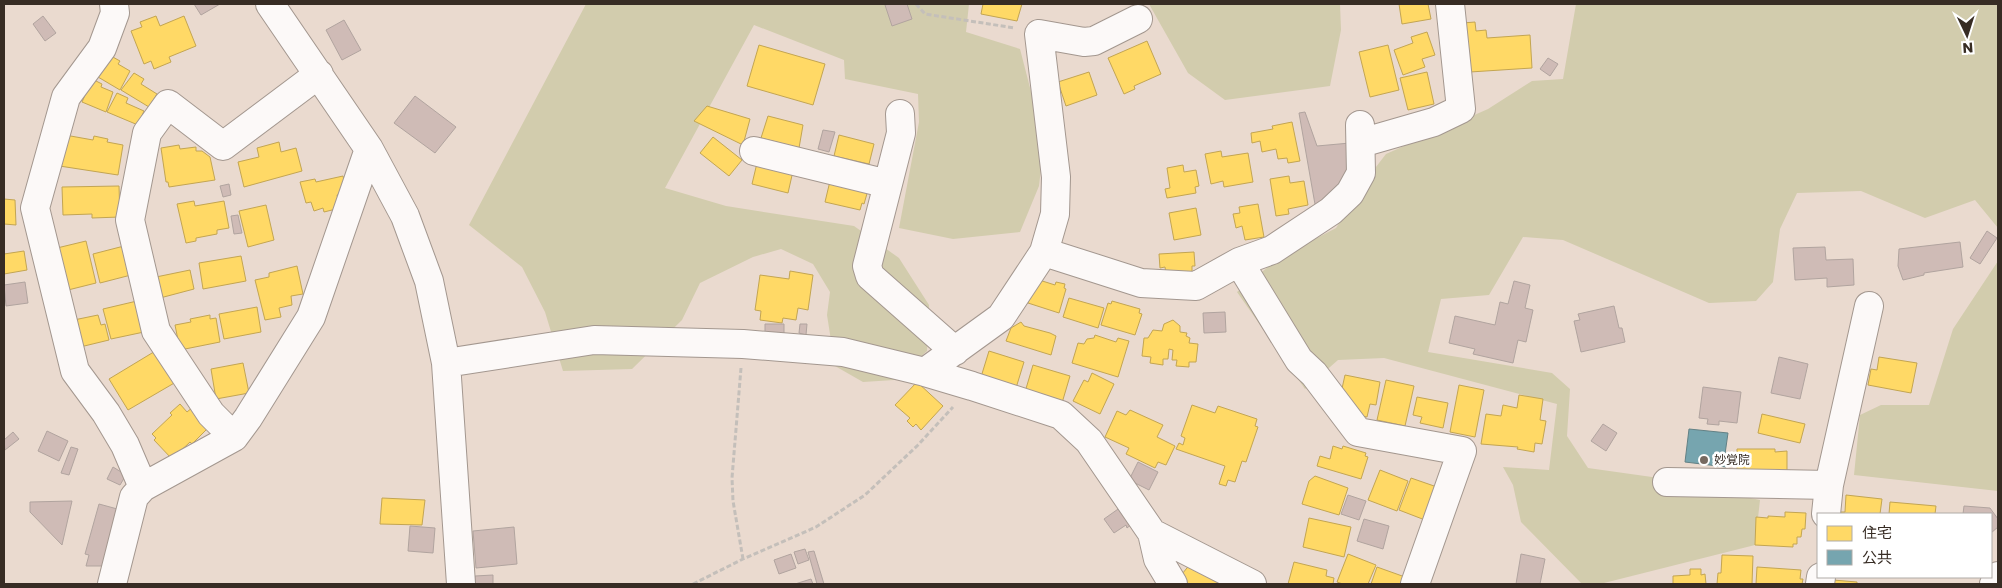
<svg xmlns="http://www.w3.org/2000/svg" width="2002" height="588" viewBox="0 0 2002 588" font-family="Poppins,'Noto Sans JP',sans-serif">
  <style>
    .green { fill: #d2ccad }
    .homes { fill: #ffd966; stroke: #c3a552 }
    .public { fill: #76a5af; stroke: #638185 }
    .building { fill: #cfbbb6; stroke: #b1a49f }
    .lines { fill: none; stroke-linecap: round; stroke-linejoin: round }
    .minor-casing { stroke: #a3978f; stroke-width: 30 }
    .path { stroke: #c4bfba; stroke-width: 3; stroke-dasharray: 5 2.5; stroke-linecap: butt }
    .minor { stroke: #fcf9f8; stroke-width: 28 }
    .poi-dot { fill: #766960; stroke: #fff; stroke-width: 2 }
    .labels { text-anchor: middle; stroke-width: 5; stroke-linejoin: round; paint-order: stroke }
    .poi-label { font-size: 12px; fill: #372c24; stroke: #fff; text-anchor: start }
  </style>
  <rect width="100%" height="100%" fill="#eadacf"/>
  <path class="green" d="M 586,4 L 969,4 L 966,32 L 1020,49 L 1044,142 L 1039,186 L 1020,232 L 953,239 L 899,228 L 919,122 L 918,94 L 845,79 L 844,60 L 754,25 L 665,188 L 726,206 L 854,226 L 899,258 L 929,305 L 927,351 L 894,380 L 863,382 L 835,366 L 827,315 L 830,292 L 813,264 L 781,249 L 753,257 L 700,283 L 682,320 L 632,369 L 563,371 L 545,312 L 522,267 L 469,225 Z
    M 1149,4 L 1340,4 L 1341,30 L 1330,86 L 1225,100 L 1188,73 Z
    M 1576,4 L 1998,4 L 1998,228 L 1975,200 L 1925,218 L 1861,191 L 1797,193 L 1780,229 L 1773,282 L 1756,301 L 1709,303 L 1563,240 L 1523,237 L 1489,295 L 1441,299 L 1428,352 L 1552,373 L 1570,389 L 1567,436 L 1588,468 L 1652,477 L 1760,500 L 1755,545 L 1600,584 L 1582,584 L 1521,522 L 1513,485 L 1503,467 L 1549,470 L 1557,404 L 1384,358 L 1338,360 L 1305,389 L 1237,292 L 1279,258 L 1336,228 L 1369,176 L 1386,154 L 1488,109 L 1532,81 L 1563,79 Z
    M 1998,261 L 1998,491 L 1854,475 L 1860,415 L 1881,405 L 1929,405 L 1953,329 Z"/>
  <path class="homes" d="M 983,4 L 1022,4 L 1017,21 L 981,14 Z
    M 1399,4 L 1428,4 L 1431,19 L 1402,24 Z
    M 156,16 L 160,26 L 184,16 L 196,46 L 169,57 L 171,62 L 154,69 L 151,61 L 144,64 L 131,31 L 142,27 L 140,22 Z
    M 1475,22 L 1476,31 L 1486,30 L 1487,38 L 1530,35 L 1532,68 L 1470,72 L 1468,44 L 1465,44 L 1463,23 Z
    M 1427,32 L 1435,55 L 1422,59 L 1425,67 L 1403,75 L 1394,50 L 1413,43 L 1411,37 Z
    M 1147,41 L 1161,74 L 1134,86 L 1135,89 L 1124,94 L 1108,58 Z
    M 759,45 L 825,64 L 813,105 L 747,86 Z
    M 1388,45 L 1399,90 L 1370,97 L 1359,52 Z
    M 111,56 L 120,61 L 118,64 L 130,71 L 120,90 L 98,77 Z
    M 1089,72 L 1097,95 L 1066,106 L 1058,82 Z
    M 1427,72 L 1434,104 L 1408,110 L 1400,78 Z
    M 134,73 L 144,79 L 141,84 L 157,94 L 149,107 L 121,90 Z
    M 92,79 L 102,84 L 101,87 L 113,92 L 106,112 L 82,102 Z
    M 117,93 L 128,98 L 126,103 L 144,111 L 138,125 L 107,112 Z
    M 707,106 L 750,119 L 743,145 L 694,121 Z
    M 768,116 L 803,125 L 799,148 L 761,138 Z
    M 1292,122 L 1300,161 L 1288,163 L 1287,158 L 1278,159 L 1276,149 L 1262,152 L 1260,141 L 1252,143 L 1251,133 L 1273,129 L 1272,126 Z
    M 65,135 L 93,140 L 94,136 L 108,139 L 107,142 L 123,145 L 118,175 L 53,165 Z
    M 839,135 L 874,144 L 869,164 L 834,156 Z
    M 713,137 L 742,160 L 729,176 L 700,153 Z
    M 279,142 L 281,152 L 296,148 L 302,171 L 244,187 L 238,162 L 259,157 L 257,148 Z
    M 179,145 L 180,149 L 196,147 L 196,151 L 202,151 L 210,157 L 215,180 L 169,187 L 168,182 L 166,182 L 161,148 Z
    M 1221,151 L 1222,157 L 1248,153 L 1253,182 L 1224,187 L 1223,181 L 1211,184 L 1205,154 Z
    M 757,163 L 793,171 L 788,193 L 752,184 Z
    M 1183,165 L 1184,172 L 1196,170 L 1199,186 L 1195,187 L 1196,193 L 1167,198 L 1165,189 L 1170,188 L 1167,168 Z
    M 343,176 L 346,188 L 344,193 L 337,195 L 340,208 L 324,212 L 323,208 L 314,211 L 311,202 L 306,203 L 300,182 L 315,179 L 316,182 Z
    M 1289,176 L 1290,183 L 1304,181 L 1308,205 L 1288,209 L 1289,214 L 1276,216 L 1270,179 Z
    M 830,181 L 868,190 L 864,204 L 862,203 L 860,210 L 825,202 Z
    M 119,186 L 120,217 L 92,218 L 92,214 L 63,215 L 62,187 Z
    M 4,199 L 15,200 L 16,225 L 4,224 Z
    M 194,201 L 195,206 L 224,201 L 229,228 L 217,230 L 217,234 L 196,238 L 196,241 L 186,243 L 177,204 Z
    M 1258,204 L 1264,237 L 1245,240 L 1242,226 L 1236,228 L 1233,214 L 1240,213 L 1239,207 Z
    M 266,205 L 274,240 L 248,247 L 239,211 Z
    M 1196,208 L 1201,235 L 1174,240 L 1169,213 Z
    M 86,241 L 96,283 L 68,290 L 57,248 Z
    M 124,246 L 131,275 L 100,283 L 93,254 Z
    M 24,251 L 27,270 L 4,274 L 4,254 Z
    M 1194,252 L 1195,266 L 1192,266 L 1192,273 L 1166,274 L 1165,267 L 1160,268 L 1159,254 Z
    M 241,256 L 246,281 L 203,289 L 199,263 Z
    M 297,266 L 303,294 L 291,296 L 292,305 L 279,308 L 281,317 L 265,320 L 255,280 L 269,277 L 269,273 Z
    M 190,270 L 194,289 L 160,298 L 156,277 Z
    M 790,271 L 813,275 L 808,310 L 798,308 L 796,320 L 783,318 L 782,323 L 760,320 L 761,311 L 755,310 L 760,275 L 789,279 Z
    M 1036,279 L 1055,285 L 1056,282 L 1065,284 L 1064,288 L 1066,289 L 1059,313 L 1028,303 Z
    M 1069,298 L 1104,308 L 1098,328 L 1063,317 Z
    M 137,301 L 144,332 L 111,339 L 103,309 Z
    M 1112,301 L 1140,309 L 1139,313 L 1142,314 L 1135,335 L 1101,325 L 1108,303 L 1111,304 Z
    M 257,307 L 261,332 L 224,339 L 219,314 Z
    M 98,315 L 101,325 L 105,324 L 109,340 L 76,348 L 69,321 Z
    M 210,315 L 210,319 L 216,318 L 220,342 L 180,350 L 175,325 L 191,322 L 190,319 Z
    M 1173,320 L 1180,326 L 1180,332 L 1187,333 L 1186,336 L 1190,338 L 1189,343 L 1198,344 L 1196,362 L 1189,362 L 1189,367 L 1176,366 L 1177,360 L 1172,360 L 1173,350 L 1169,349 L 1168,359 L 1163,359 L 1163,365 L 1150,363 L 1151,357 L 1142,356 L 1144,338 L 1148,338 L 1153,330 L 1162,331 L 1164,324 Z
    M 1021,322 L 1024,326 L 1050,333 L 1056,336 L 1051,355 L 1006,341 L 1011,328 Z
    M 1095,335 L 1116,342 L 1118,338 L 1129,341 L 1118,377 L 1072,363 L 1078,343 L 1084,344 L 1087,339 L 1094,338 Z
    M 157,350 L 176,382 L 128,410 L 109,379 Z
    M 989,351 L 1024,362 L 1016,388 L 981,377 Z
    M 1879,357 L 1917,363 L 1911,393 L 1868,385 L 1871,369 L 1877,370 Z
    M 243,363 L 249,393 L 216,399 L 211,369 Z
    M 1033,365 L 1070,376 L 1062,403 L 1025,392 Z
    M 1092,373 L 1114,384 L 1100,414 L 1073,401 L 1084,380 L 1088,382 Z
    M 1345,375 L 1380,382 L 1376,405 L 1370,404 L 1367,417 L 1356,415 L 1358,408 L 1348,406 L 1341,393 Z
    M 1386,380 L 1414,386 L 1405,426 L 1377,420 Z
    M 917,382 L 943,406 L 921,430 L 916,424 L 913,427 L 907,421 L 910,418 L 895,405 Z
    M 1459,385 L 1484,390 L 1475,437 L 1450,432 Z
    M 1519,395 L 1543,399 L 1540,420 L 1546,421 L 1542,444 L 1535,443 L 1534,452 L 1517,449 L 1518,447 L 1481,444 L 1486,414 L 1501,416 L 1503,405 L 1517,408 Z
    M 1417,397 L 1448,403 L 1443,428 L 1420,423 L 1422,417 L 1413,415 Z
    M 180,404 L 187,412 L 193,407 L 210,426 L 192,444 L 190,442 L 172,459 L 154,440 L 156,438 L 152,434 L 172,415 L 170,413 Z
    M 1192,405 L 1215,413 L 1218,406 L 1257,419 L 1255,426 L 1258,427 L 1246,462 L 1242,461 L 1235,482 L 1228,480 L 1226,486 L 1219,484 L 1225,466 L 1176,449 L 1179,443 L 1183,445 L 1185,438 L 1181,436 Z
    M 1130,410 L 1163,425 L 1157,437 L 1175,446 L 1166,465 L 1158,462 L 1155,468 L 1126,454 L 1129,448 L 1105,437 L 1117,411 L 1126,415 Z
    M 1762,414 L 1805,424 L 1800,443 L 1758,433 Z
    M 1333,446 L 1342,449 L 1343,446 L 1366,453 L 1365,456 L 1368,457 L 1361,479 L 1317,466 L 1320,456 L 1330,459 Z
    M 1737,449 L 1775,449 L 1775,452 L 1787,451 L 1787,474 L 1737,473 Z
    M 1380,470 L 1408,481 L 1397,511 L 1368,500 Z
    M 1315,476 L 1348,488 L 1339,515 L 1302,504 L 1309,481 Z
    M 1411,478 L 1437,487 L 1425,520 L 1399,510 Z
    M 1846,495 L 1882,499 L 1880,514 L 1840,514 L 1841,512 L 1845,512 Z
    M 382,498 L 425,500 L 422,525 L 380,524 Z
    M 1890,502 L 1936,506 L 1935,514 L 1889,514 Z
    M 1785,512 L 1806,513 L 1805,529 L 1802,529 L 1801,537 L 1797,537 L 1797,544 L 1793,544 L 1793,547 L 1755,545 L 1756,517 L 1768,518 L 1768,516 L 1785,517 Z
    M 1309,518 L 1351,527 L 1344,557 L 1303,547 Z
    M 1348,554 L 1376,565 L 1368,584 L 1343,584 L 1337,582 Z
    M 1722,555 L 1753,556 L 1752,584 L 1717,584 L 1718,573 L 1721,573 Z
    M 1294,562 L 1327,570 L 1326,576 L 1334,578 L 1333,584 L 1288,584 Z
    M 1191,563 L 1213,580 L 1215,577 L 1224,584 L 1184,584 L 1178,579 Z
    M 1377,567 L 1405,577 L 1402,584 L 1371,584 Z
    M 1757,567 L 1801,570 L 1800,579 L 1803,579 L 1802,584 L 1756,584 Z
    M 1690,569 L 1701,569 L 1701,575 L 1705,574 L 1706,584 L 1673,584 L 1673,576 L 1690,575 Z
    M 1833,580 L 1857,582 L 1857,584 L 1833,584 Z"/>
  <path class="public" d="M 1689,429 L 1728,433 L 1725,454 L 1728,454 L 1726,467 L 1685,462 Z"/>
  <path class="building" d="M 194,4 L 220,4 L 201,15 Z
    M 889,4 L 907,4 L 912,19 L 892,26 L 885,5 Z
    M 43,16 L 56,33 L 45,41 L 33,24 Z
    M 344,20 L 361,50 L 342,60 L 326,30 Z
    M 1548,58 L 1558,64 L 1550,76 L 1540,69 Z
    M 415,96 L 456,127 L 435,153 L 394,123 Z
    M 1305,112 L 1317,146 L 1350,143 L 1348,173 L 1335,197 L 1316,210 L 1299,113 Z
    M 823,130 L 835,132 L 829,152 L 818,149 Z
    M 229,184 L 231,195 L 223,197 L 220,186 Z
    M 238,215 L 242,233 L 234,234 L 231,216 Z
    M 1987,231 L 1997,238 L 1980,264 L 1970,258 Z
    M 1960,242 L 1963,267 L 1924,273 L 1924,275 L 1903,280 L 1898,266 L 1899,249 Z
    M 1825,247 L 1826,260 L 1853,259 L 1854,285 L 1827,287 L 1827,278 L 1795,280 L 1793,248 Z
    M 1514,281 L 1530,285 L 1525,308 L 1533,310 L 1526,342 L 1518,340 L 1513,363 L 1473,354 L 1475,349 L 1449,343 L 1455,316 L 1495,325 L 1500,302 L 1508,304 Z
    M 25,282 L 28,303 L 6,306 L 4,285 Z
    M 1614,306 L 1619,328 L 1622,328 L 1625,342 L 1581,352 L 1574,321 L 1580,320 L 1578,314 Z
    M 1225,312 L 1226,332 L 1204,333 L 1203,313 Z
    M 765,324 L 784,324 L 784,335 L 765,335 Z
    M 800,324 L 807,324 L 806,335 L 799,333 Z
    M 1779,357 L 1808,364 L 1800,399 L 1771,393 Z
    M 1703,387 L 1741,392 L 1737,423 L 1719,421 L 1719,425 L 1707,424 L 1708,419 L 1699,418 Z
    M 1603,424 L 1617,433 L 1606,451 L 1591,441 Z
    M 47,431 L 68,441 L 59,461 L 38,451 Z
    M 13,432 L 19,439 L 5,450 L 4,440 Z
    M 71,447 L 78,449 L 69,475 L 61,473 Z
    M 1138,462 L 1158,472 L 1149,490 L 1129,480 Z
    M 113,467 L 126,475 L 120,485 L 107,479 Z
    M 1348,495 L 1366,501 L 1359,520 L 1341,514 Z
    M 72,501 L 62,545 L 30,512 L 30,502 Z
    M 99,504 L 121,510 L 110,566 L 86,566 L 89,555 L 85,554 Z
    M 1964,506 L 1990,508 L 1998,519 L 1998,527 L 1991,533 L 1991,514 L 1963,514 Z
    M 1121,507 L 1132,524 L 1127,528 L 1126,525 L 1114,533 L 1104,519 Z
    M 1364,519 L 1389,526 L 1383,549 L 1357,541 Z
    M 410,526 L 435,528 L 433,553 L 408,551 Z
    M 514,527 L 517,564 L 476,568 L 473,531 Z
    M 805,549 L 809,560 L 798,564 L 794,552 Z
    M 814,551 L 824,584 L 817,584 L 808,552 Z
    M 791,554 L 796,568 L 779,574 L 774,560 Z
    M 1521,554 L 1545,559 L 1540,584 L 1516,584 Z
    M 493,575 L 493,584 L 475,584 L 475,576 Z
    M 811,579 L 813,584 L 795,584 Z"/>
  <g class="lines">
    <g class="minor-casing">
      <path id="minor" d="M 114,4 L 115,13 L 102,48 L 66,97 L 35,208 L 75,371 L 106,413 L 125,445 L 143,487
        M 270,4 L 369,149 L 405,216 L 429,281 L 446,363 L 461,584
        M 900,114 L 901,133 L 867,266 L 870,276 L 955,351
        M 1361,143 L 1434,122 L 1461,109 L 1450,4
        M 754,151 L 888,184
        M 1044,252 L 1141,283 L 1196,286 L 1239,262 L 1272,250 L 1331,211 L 1350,193 L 1361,173 L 1360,125
        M 1239,262 L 1299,360 L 1314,374 L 1358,432 L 1462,451 L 1415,584
        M 446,363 L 594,340 L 743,344 L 843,352 L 925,372 L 972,386 L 1061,415 L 1089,441 L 1152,533 L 1158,559 L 1173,584
        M 925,372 L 1001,317 L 1044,252 L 1055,214 L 1056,177 L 1039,34 L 1084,42 L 1094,41 L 1138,19
        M 234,437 L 211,414 L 156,331 L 130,220 L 147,133 L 168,104 L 223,146 L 319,74
        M 1667,482 L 1829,485
        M 1826,514 L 1829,485 L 1869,306
        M 1152,533 L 1252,584
        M 112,584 L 134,497 L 143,487 L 234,437 L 248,418 L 311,317 L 369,149
        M 1820,584 L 1821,577
        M 1994,584 L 1998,576"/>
    </g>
    <path class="path" d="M 916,4 L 925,14 L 1015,28
      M 741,368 L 732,478 L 733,501 L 743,559
      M 693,584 L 743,559 L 816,527 L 865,495 L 918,445 L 953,407"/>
    <use href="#minor" class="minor"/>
  </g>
  <circle class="poi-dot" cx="1704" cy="460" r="5"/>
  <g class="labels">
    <g class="poi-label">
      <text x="1714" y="464">妙覚院</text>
    </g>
  </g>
  <rect width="2002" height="588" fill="none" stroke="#372c24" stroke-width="10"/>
  <rect x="1817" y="513" width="175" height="65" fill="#ffffff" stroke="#afaba7"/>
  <rect x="1827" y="526" width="25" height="15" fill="#ffd966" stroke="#afaba7"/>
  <text x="1862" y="538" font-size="15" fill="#372c24">住宅</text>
  <rect x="1827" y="550" width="25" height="15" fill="#76a5af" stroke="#afaba7"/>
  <text x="1862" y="563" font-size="15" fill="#372c24">公共</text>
  <g transform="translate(1967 35) rotate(176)" stroke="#ffffff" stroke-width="4" paint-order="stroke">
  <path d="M0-4L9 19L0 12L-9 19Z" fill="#372c24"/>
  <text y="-8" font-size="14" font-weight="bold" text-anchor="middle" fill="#372c24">N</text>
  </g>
</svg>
